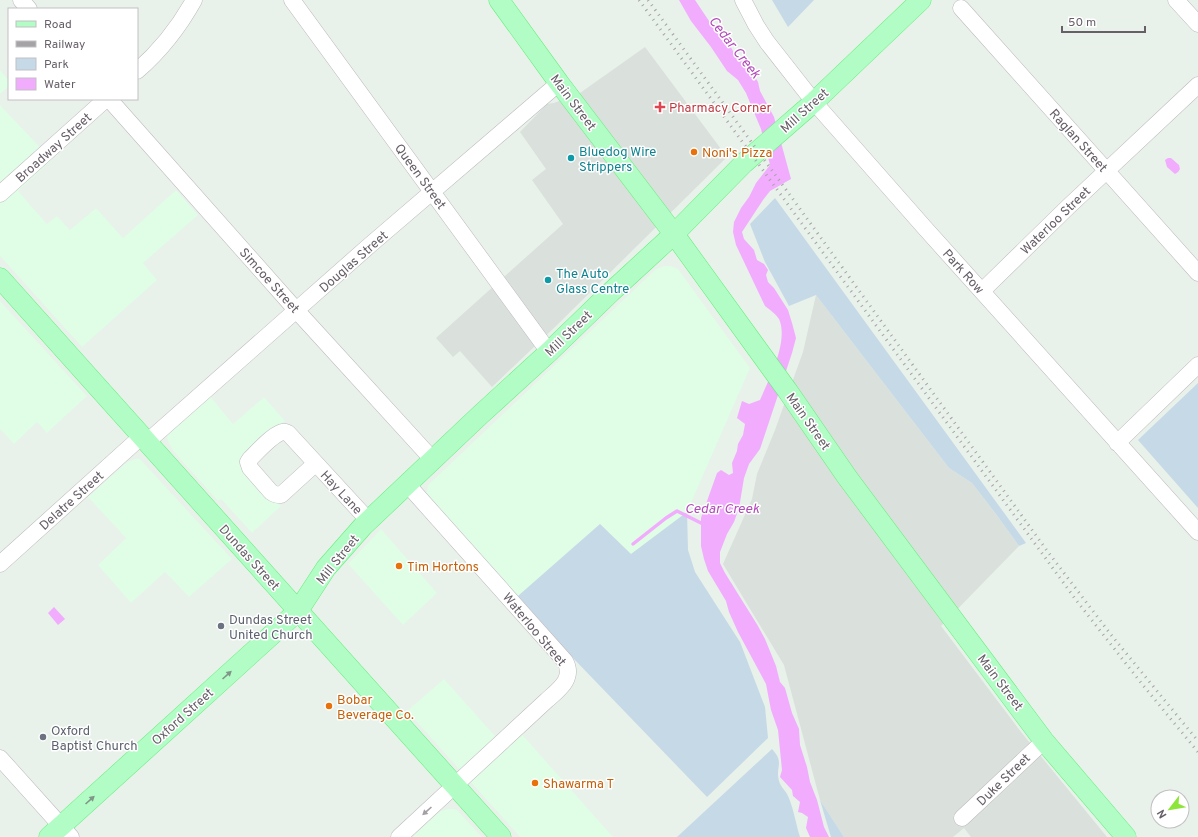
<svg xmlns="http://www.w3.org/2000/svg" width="1198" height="837" viewBox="0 0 1198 837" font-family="Overpass,sans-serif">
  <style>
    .commercial { fill: #e0fde6 }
    .industrial { fill: #dae0db }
    .green { fill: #c6d9e7 }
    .water { fill: #f2acfd }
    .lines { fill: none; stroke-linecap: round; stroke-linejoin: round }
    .stream { stroke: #f2acfd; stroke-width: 3.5 }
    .minor-casing { stroke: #beb8be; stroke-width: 17 }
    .major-casing { stroke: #63ee79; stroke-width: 21 }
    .minor { stroke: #fff; stroke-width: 16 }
    .major { stroke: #b1fdc5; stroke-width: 20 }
    .rail { stroke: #a6a3a6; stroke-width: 3; stroke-dasharray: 1 5; stroke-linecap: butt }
    .oneway { fill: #819689 }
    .oneway2 { fill: #a49fa4 }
    .health-dot { fill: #e0444e; stroke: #fff; stroke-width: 1.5 }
    .food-dot { fill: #e8710a; stroke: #fff; stroke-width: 1.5 }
    .culture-dot { fill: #0f9aa8; stroke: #fff; stroke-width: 1.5 }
    .worship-dot { fill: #6b7280; stroke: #fff; stroke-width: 1.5 }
    .labels { text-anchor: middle; stroke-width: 3; stroke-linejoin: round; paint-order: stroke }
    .street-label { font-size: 13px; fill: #675f68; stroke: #fff }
    .health-label { font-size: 13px; fill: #be3a42; stroke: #fff; text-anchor: start }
    .culture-label { font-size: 13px; fill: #0d838f; stroke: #fff; text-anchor: start }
    .food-label { font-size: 13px; fill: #c56008; stroke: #fff; text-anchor: start }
    .worship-label { font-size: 13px; fill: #5b616d; stroke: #fff; text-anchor: start }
    .water-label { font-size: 14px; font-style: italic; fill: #b24ab9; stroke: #fff }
  </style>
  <rect width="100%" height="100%" fill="#e8f1ea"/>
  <path class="commercial" d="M 0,70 L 9,81 L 9,86 L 0,94 Z
    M 0,105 L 52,160 L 18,191 L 47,224 L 57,216 L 70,230 L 96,208 L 123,238 L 176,190 L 198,215 L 143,263 L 157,280 L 82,347 L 0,256 Z
    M 664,266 L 671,266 L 678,269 L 750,368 L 687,512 L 631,554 L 600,524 L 518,596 L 427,496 L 425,492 L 427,492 L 428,485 L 656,269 Z
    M 0,301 L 87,396 L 47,433 L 37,422 L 14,444 L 0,429 Z
    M 209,395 L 233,424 L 264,397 L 285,421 L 240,461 L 281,506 L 252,533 L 221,499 L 218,501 L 174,452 L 168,442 L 167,436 L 172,430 Z
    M 135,459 L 140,459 L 232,559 L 189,597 L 165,572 L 131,603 L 98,565 L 126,538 L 88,497 L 127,462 Z
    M 381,529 L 437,593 L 403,625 L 348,564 Z
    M 444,679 L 495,736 L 511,722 L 613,837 L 520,837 L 407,711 Z
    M 448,809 L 454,809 L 458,811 L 482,837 L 412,837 L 437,814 L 441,811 Z"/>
  <path class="industrial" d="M 645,47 L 727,157 L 556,326 L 492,387 L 460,351 L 453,357 L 436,338 L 563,224 L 532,180 L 546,169 L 520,132 L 547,104 L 554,103 L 580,93 Z
    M 816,295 L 949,468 L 972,483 L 996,514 L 1019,546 L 941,626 L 1021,732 L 1107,837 L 971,837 L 964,828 L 953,837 L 844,837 L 820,800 L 784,665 L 723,564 L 752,499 L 757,474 L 775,430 L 803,352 Z"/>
  <path class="green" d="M 772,0 L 814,0 L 788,27 Z
    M 775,198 L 1026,543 L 1019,546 L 996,514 L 972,483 L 949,468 L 816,295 L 789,306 L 765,262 L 750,224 Z
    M 1198,383 L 1198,508 L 1138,440 Z
    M 687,512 L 688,550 L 695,572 L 740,642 L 765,707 L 768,738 L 707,797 L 574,659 L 518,596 L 600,524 L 631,554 Z
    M 772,749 C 785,763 775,766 779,781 C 780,786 785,790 787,794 C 793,805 796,825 800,837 L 677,837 Z
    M 820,800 L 844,837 L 831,837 Z"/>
  <path class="water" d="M 679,0 L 695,0 L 709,21 L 727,40 L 734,53 L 746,62 L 758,82 L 760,91 L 774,117 L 791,179 L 770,191 L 763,200 L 742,232 L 744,239 L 754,250 L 757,260 L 764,264 L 768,270 L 766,275 L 768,282 L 774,288 L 788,310 L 792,323 L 796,338 L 792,353 L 760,449 L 749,464 L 744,478 L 739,508 L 734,522 L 727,534 L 720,552 L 720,563 L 725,573 L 758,626 L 765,639 L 776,666 L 780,682 L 785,688 L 792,713 L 799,729 L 800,745 L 807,767 L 810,782 L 817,800 L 824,827 L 829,837 L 810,837 L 806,828 L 808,817 L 802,813 L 798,812 L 800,802 L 793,796 L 792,790 L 780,777 L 782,770 L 778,730 L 771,710 L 766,684 L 738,632 L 729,612 L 726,601 L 708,571 L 704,559 L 701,546 L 701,518 L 717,473 L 721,470 L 729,475 L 733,473 L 732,463 L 737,451 L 738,444 L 743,435 L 745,424 L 737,418 L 742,401 L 749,404 L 760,400 C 769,379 789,341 779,319 C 776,314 770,310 765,306 L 736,245 L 733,232 L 734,222 L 741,208 L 749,197 L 756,183 L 770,165 L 761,129 L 746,93 L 738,80 L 727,71 L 711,47 L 691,21 Z
    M 1168,158 L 1171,158 L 1179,165 L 1180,169 L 1178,172 L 1175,174 L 1167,167 L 1165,160 Z
    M 54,607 L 65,619 L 58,625 L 48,613 Z"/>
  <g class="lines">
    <path class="stream" d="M 633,544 L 666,518 L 677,511 L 705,525"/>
    <g class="minor-casing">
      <path id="minor" d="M 21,0 L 29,9
        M 292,0 L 549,352
        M 743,0 L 756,25 L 767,42 L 814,102 L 924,227 L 1198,532
        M 1176,0 L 1198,24
        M 961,8 L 1198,273
        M 137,71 C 160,51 179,27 194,0
        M 109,99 L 297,311 L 433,460
        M 0,194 L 106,99
        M 982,291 L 1068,207 L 1198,85
        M 147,442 L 370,245 L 559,83
        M 1117,443 L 1198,365
        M 315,464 L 281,495 C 277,495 275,495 271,492 L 250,468 L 248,462 L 250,459 C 258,451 271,436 282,432 C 285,431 285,432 288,433 L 369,521
        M 0,564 L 142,436
        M 0,758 L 71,837
        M 962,818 L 1044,741
        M 399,837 L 546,701 C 558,690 575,679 565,661 L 407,484"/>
    </g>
    <g class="major-casing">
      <path id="major" d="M 499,0 L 559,83 L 674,234 L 787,390 L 847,477 L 1044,741 L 1126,837
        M 0,278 L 501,837
        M 49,837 L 298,611 L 326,568 L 363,526 L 479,416 L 549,352 L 611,292 L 674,234 L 744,163 L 814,102 L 921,0"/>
    </g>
    <use href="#minor" class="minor"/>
    <use href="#major" class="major"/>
    <path class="rail" d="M 639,0 L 1076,600 L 1142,684 L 1198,752
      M 648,0 L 787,191 L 1048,552 L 1112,636 L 1198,741"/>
  </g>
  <defs><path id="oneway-solid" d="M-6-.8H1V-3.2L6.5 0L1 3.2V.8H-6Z"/></defs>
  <g class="oneway">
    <use href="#oneway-solid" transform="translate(227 675) rotate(-42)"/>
    <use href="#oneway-solid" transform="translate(90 800) rotate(-42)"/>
  </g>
  <use class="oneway2" href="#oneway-solid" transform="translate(427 811) rotate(138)"/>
  <path class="health-dot" d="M658 101h4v4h4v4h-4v4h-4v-4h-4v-4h4z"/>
  <g class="food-dot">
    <circle cx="694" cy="152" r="4"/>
    <circle cx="399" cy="566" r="4"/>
    <circle cx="329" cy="706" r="4"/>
    <circle cx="535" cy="783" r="4"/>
  </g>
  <g class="culture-dot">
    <circle cx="571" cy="158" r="4"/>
    <circle cx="548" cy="280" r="4"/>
  </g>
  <g class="worship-dot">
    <circle cx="221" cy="626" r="4"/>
    <circle cx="43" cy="737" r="4"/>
  </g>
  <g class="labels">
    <g class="street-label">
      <text transform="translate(574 102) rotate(53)" y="5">Main Street</text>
      <text transform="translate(804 110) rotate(-42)" y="5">Mill Street</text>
      <text transform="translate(1079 140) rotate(48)" y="5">Raglan Street</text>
      <text transform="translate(53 147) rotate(-42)" y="5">Broadway Street</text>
      <text transform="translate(421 176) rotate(54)" y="5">Queen Street</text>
      <text transform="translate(1055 220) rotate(-44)" y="5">Waterloo Street</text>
      <text transform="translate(353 261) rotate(-41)" y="5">Douglas Street</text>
      <text transform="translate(964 271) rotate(48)" y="5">Park Row</text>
      <text transform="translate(270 280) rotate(48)" y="5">Simcoe Street</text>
      <text transform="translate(568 333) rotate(-44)" y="5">Mill Street</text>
      <text transform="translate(809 421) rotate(55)" y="5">Main Street</text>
      <text transform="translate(342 492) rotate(47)" y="5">Hay Lane</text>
      <text transform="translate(71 500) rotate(-42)" y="5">Delatre Street</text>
      <text transform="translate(250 557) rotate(48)" y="5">Dundas Street</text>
      <text transform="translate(337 559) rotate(-51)" y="5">Mill Street</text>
      <text transform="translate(535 629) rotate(50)" y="5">Waterloo Street</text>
      <text transform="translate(1001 682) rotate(53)" y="5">Main Street</text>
      <text transform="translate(182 716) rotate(-42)" y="5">Oxford Street</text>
      <text transform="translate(1003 779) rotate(-44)" y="5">Duke Street</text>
    </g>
    <g class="health-label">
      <text x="669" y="112">Pharmacy Corner</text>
    </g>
    <g class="culture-label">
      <text x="579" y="156">Bluedog Wire<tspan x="579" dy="15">Strippers</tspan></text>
      <text x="556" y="278">The Auto<tspan x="556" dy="15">Glass Centre</tspan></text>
    </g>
    <g class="food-label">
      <text x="702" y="157">Noni's Pizza</text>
      <text x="407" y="571">Tim Hortons</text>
      <text x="337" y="704">Bobar<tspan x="337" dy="15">Beverage Co.</tspan></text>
      <text x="543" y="788">Shawarma T</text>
    </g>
    <g class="worship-label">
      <text x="229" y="624">Dundas Street<tspan x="229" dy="15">United Church</tspan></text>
      <text x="51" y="735">Oxford<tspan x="51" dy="15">Baptist Church</tspan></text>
    </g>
    <g class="water-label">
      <text transform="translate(735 47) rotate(52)" y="5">Cedar Creek</text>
      <text x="722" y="513">Cedar Creek</text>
    </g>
  </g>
  <rect x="8" y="8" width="130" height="92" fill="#ffffff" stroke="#c2bfc3"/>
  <rect x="16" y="21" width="20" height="6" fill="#b1fdc5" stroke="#c2bfc3"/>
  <text x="44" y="28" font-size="12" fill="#675f68">Road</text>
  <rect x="16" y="41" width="20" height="6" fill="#a6a3a6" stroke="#c2bfc3"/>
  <text x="44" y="48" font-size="12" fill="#675f68">Railway</text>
  <rect x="16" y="58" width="20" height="12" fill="#c6d9e7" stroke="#c2bfc3"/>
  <text x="44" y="68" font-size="12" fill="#675f68">Park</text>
  <rect x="16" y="78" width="20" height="12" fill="#f2acfd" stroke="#c2bfc3"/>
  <text x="44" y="88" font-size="12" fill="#675f68">Water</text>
  <g transform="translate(1170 809) rotate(239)"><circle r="19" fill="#ffffff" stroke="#c2bfc3"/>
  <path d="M0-3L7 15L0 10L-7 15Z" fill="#8ee539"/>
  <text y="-6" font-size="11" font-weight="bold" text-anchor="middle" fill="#675f68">N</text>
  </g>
  <path d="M1062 26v6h83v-6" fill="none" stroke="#675f68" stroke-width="2"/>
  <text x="1068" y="26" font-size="12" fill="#675f68" stroke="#ffffff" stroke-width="3" paint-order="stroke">50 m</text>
</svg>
